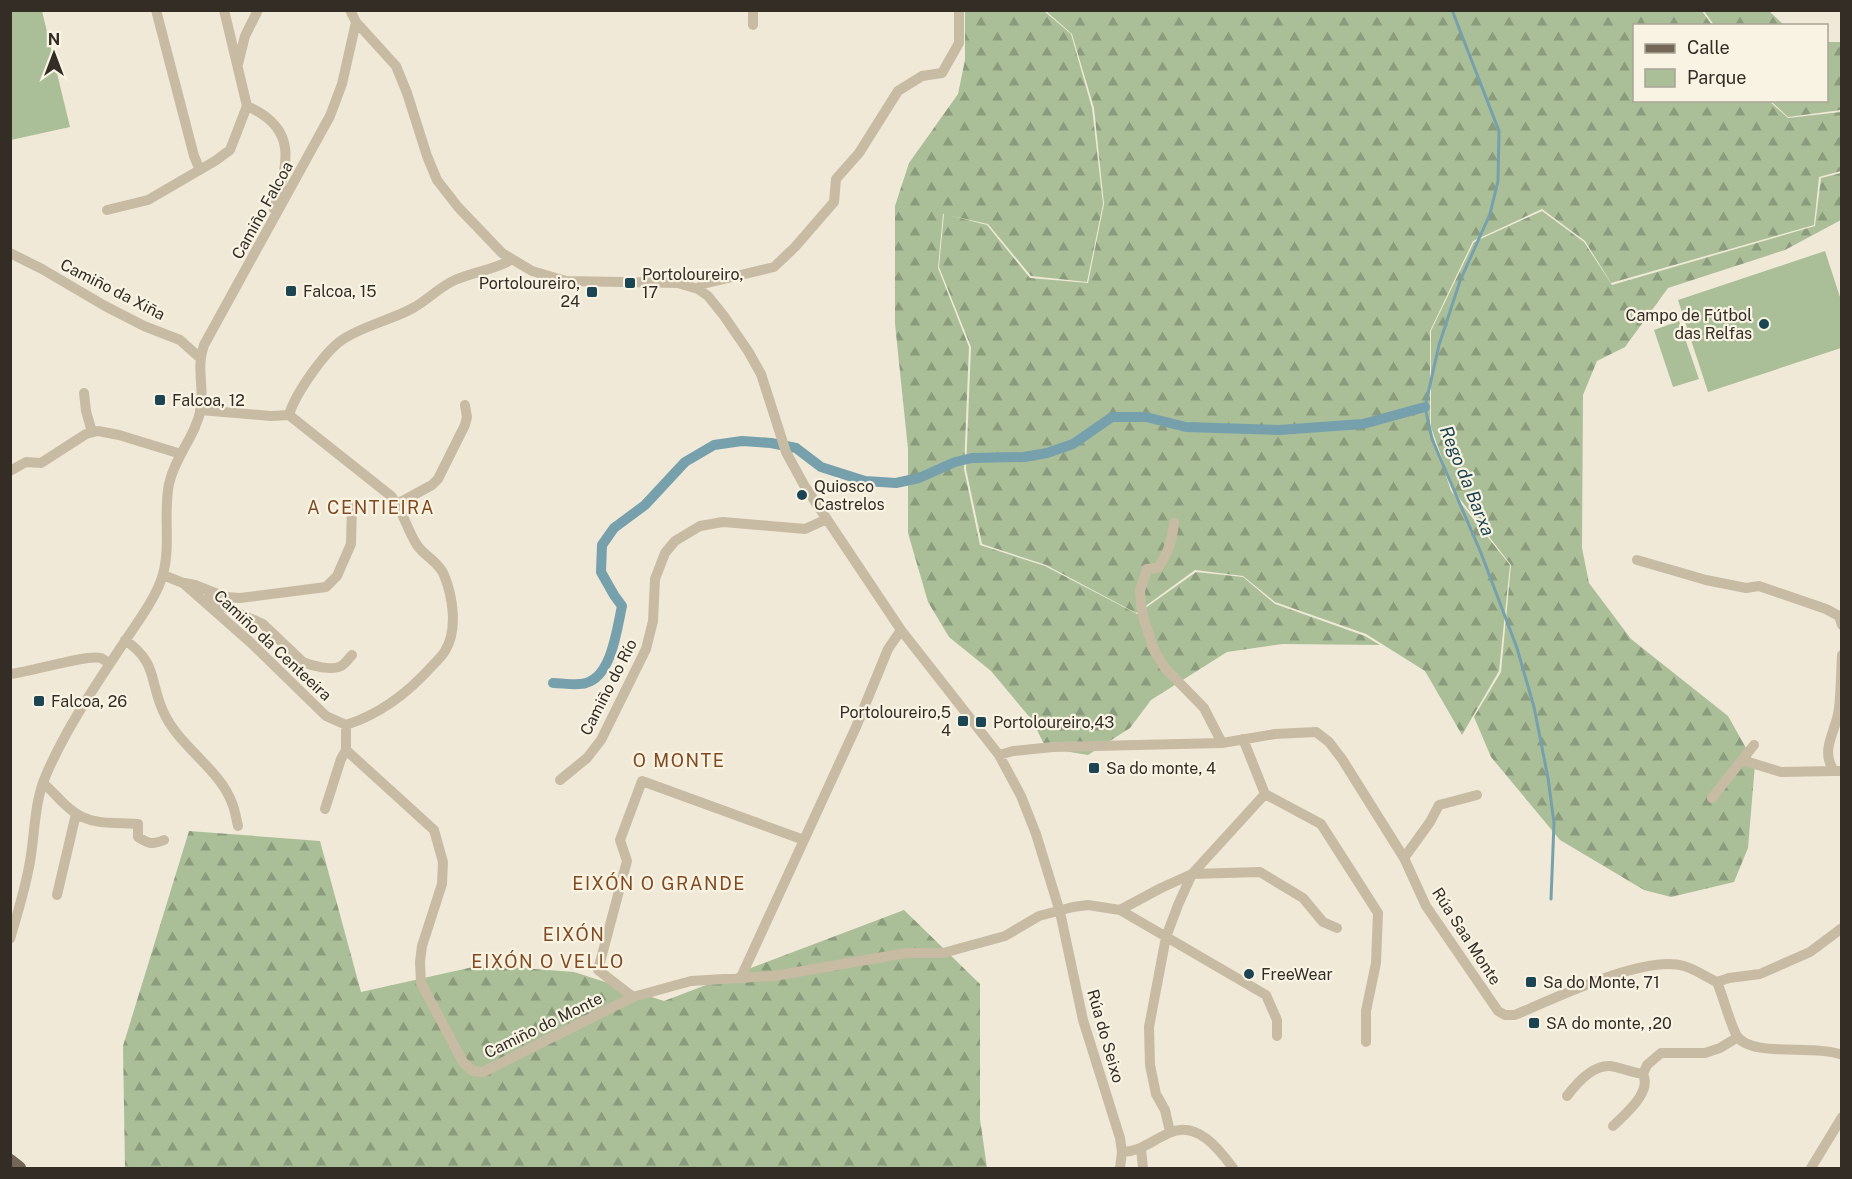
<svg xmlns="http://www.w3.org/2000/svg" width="1852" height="1179" viewBox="0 0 1852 1179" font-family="'Public Sans',sans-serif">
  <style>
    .green { fill: #aabf98 }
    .forest { fill: url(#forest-firs) }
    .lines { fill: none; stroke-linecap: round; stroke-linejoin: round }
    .stream { stroke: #77a0ad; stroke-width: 3 }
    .canal { stroke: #77a0ad; stroke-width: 10 }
    .minor { stroke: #c8bba4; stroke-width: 10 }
    .major { stroke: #756757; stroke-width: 14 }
    .poi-dot { fill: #1c4554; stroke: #f8f3e3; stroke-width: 2 }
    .labels { text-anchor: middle; stroke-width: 4.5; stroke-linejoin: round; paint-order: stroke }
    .street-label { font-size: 16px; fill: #332d26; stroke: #f8f3e3 }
    .poi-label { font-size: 16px; fill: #332d26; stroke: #f8f3e3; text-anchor: start }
    .water-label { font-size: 18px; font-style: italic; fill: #1c4554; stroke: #f8f3e3 }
    .neighbourhood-label { font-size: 18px; letter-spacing: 1.5px; fill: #814a20; stroke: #f8f3e3 }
  </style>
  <defs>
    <pattern id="forest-firs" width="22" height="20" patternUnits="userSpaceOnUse" patternTransform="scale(1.5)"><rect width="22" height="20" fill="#aabf98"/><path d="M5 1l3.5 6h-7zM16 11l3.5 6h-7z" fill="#8b9c7c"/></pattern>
  </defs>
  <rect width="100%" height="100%" fill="#f0e9d7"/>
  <path class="green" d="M 10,11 L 42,11 L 70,127 L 11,140 Z
    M 1825,251 L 1841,300 L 1841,348 L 1708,392 L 1678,300 Z
    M 1679,321 L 1699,379 L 1673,387 L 1654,330 Z"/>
  <path class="forest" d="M 965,11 L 1044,11 L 1071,34 L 1092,108 L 1103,204 L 1087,282 L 1031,276 L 988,224 L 943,214 L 938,268 L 969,347 L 964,469 L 980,545 L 1045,566 L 1137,614 L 1196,572 L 1243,577 L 1275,604 L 1365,636 L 1380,645 L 1283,644 L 1227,652 L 1151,700 L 1130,728 L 1088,755 L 1046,748 L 1032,720 L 991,671 L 949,637 L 928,602 L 908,533 L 908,449 L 895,324 L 895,206 L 909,163 L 958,94 L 965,60 Z
    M 1046,11 L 1702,11 L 1712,25 L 1634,26 L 1634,100 L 1769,101 L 1788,118 L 1841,112 L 1841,171 L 1819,177 L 1814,225 L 1611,283 L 1585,241 L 1542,209 L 1473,241 L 1430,331 L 1430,427 L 1451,491 L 1510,565 L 1499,671 L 1462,735 L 1425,671 L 1366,634 L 1275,602 L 1243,576 L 1195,570 L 1136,613 L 1046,565 L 982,544 L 966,469 L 971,347 L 939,267 L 944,214 L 987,225 L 1030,278 L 1088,283 L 1104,204 L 1094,108 L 1072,34 Z
    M 1704,11 L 1769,11 L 1784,25 L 1714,25 Z
    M 1827,42 L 1841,42 L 1841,110 L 1788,117 L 1771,101 L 1826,100 Z
    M 1841,173 L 1841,220 L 1785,250 L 1668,288 L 1625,347 L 1597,361 L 1583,395 L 1582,548 L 1589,583 L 1631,639 L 1728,716 L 1755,764 L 1748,848 L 1734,882 L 1671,897 L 1644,890 L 1560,840 L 1491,757 L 1474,717 L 1501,672 L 1511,565 L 1453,490 L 1431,427 L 1431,331 L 1474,242 L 1542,211 L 1584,242 L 1612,285 L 1815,226 L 1821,178 Z
    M 189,831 L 320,841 L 361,992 L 482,965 L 574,972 L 664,1001 L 904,910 L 980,984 L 980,1119 L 987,1168 L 125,1168 L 123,1046 Z"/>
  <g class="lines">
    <path class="stream" d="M 1452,10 L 1499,131 L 1498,181 L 1490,214 L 1460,281 L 1439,345 L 1425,407 L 1432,439 L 1481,553 L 1517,648 L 1534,707 L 1548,778 L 1554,823 L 1551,899"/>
    <path class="canal" d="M 553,683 C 563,683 577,686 586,683 C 612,676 617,628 622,606 L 614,595 L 601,572 L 602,545 L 614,528 L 645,505 L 685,462 L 714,445 L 742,441 L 771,443 L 796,448 L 821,467 L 865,481 L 896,483 L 919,478 L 955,462 L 972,458 L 1024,457 L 1047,453 L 1073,444 L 1112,417 L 1146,417 L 1186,427 L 1279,430 L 1363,424 L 1425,407"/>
    <path class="minor" d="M 156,10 L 194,156 L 200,170
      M 350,10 L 356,22 L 396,66 L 407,93 L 427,156 L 437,180 L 458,207 L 502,253 L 532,271 L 566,281 L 678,283 L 698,289 L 708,296 L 724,316 L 748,351 L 761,374 L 786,452 L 804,485 L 901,630 L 999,755 L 1021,796 L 1036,834 L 1060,912 L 1083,1020 L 1120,1138 L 1122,1152 L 1120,1168
      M 753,10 L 753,25
      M 238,64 L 245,36 L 258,10
      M 247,106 C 300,129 287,165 274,209
      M 107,210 L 148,200 L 215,161 L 230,150 L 247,106 L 224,10
      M 10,253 L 42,269 L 105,306 L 144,326 L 180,340 L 199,357
      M 698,289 L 703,284 L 774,267 L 795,247 L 834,202 L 836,179 L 859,153 L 898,91 L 922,76 L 942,73 L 959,43 L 959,10
      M 84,393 L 86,411 L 92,432
      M 289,415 C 295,394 326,349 345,338 C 366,325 391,320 413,308 C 428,300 439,287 455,280 C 473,272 493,270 511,260
      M 10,471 L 26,462 L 41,463 L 86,434 L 98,431 L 119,435 L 181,454
      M 397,504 L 432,485 L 438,479 L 465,425 L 467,417 L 465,405
      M 1174,523 C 1172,541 1168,553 1158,568 L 1147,569 L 1140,591 L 1141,605 L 1144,620 L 1155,652 L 1165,668 L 1204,708 L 1222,743
      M 1637,560 L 1706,580 L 1746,588 L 1759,586 L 1826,609 L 1839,616 L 1842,625
      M 163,575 L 183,583 L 250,642 L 326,716 L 346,725 C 381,714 409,692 433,665 C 437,661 442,656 445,651 C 458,630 453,597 444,575 C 439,562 424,556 417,545 C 406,528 404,512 391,496 L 289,415 L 271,416 L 200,410
      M 185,583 L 195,585 L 225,597 L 240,598 L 326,587 L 337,576 L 351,544 L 352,505
      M 207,599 L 263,624 L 303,662 C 312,666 332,671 341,666 C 345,664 349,658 352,655
      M 125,640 C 158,663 149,680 163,711 C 178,746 219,768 232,803 C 235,810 236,818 238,826
      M 1842,655 C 1841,673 1841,690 1839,708 C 1837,731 1819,749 1834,771 L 1842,771
      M 10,674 C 32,672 86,654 101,658 C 103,659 108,663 109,664
      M 346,725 L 346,750 L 434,830 L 443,862 L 442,884 L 422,946 L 420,962 L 421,983 L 463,1062 L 473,1071 L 483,1072 L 633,997 L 691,981 L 774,976 L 906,953 L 943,953 L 1005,936 L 1039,916 L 1073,907 L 1088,905 L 1120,910 L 1161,888 L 1192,874 L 1265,794 L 1243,739
      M 999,755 L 1013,751 L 1053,747 L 1222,743 L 1275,734 L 1316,732 L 1329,742 L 1342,759 L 1404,858 L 1426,906 L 1498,1011 L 1505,1015 L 1515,1015 C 1553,999 1645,954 1684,966 C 1695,969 1706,977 1717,982 C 1723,996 1730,1024 1737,1036 C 1751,1058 1816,1044 1842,1055
      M 1742,760 L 1754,745
      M 560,780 L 587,758 L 601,740 L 646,649 L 653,621 L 655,579 L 665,553 L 675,541 L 700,526 L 723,522 L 805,529 L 827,519
      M 43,783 C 54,792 62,804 74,812 C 93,826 116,822 138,824 L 138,837 C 149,844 152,845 164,840
      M 1265,794 L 1321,824 L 1378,913 L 1376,963 L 1366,1011 L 1366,1042
      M 1712,798 L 1742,760 L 1781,772 L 1834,771
      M 325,809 L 341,759 L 346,750
      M 1404,858 L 1430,822 L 1439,805 L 1477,795
      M 57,895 L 76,814
      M 1120,910 L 1266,995 L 1277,1020 L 1277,1036
      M 10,939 C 18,911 27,884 31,855 C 35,828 35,800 46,775 C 65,731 91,692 117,653 C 131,631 157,598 163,574 C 171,545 163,513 169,484 C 175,456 196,436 201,408 C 204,386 196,367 204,345 L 330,116 L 342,84 L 356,22
      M 741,977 L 856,727 L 888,649 L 901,630
      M 1717,982 L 1729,978 L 1760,974 L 1810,952 L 1842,928
      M 633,997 L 598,970 L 627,861 L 620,840 L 642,781 L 804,840
      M 1567,1096 C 1576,1084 1592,1065 1610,1066 C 1619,1067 1633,1073 1643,1074 L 1647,1065 L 1661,1053 L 1705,1053 L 1720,1048 L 1738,1037
      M 1613,1126 C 1625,1114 1652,1093 1643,1074
      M 1170,1132 L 1165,1110 L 1156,1094 L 1150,1065 L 1149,1027 L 1166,937 L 1178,905 L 1192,874 L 1260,872 L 1303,898 L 1323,922 L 1337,928
      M 1141,1149 L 1143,1168
      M 1122,1152 C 1142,1151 1151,1141 1169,1133 C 1197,1120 1219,1149 1233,1168
      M 1811,1168 L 1842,1117"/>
    <path class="major" d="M 10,1161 L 19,1168"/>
  </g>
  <g class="poi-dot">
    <rect x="624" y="277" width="12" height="12" rx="3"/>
    <rect x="285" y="285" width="12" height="12" rx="3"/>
    <rect x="586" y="286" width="12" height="12" rx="3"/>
    <circle cx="1764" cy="324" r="6"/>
    <rect x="154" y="394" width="12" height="12" rx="3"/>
    <circle cx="802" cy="495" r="6"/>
    <rect x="33" y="695" width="12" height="12" rx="3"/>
    <rect x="957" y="715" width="12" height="12" rx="3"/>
    <rect x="975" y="716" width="12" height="12" rx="3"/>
    <rect x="1088" y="762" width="12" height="12" rx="3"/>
    <circle cx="1249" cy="974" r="6"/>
    <rect x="1525" y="976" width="12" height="12" rx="3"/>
    <rect x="1528" y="1017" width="12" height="12" rx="3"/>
  </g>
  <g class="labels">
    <g class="street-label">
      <text transform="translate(262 210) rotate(-61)" y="6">Camiño Falcoa</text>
      <text transform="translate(113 289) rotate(27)" y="6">Camiño da Xiña</text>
      <text transform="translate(273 645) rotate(43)" y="6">Camiño da Centeeira</text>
      <text transform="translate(608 687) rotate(-63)" y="6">Camiño do Río</text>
      <text transform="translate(1467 936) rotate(57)" y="6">Rúa Saa Monte</text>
      <text transform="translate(543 1025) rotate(-26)" y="6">Camiño do Monte</text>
      <text transform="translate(1106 1036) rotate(74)" y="6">Rúa do Seixo</text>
    </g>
    <g class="poi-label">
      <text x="642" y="280">Portoloureiro,<tspan x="642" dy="18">17</tspan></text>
      <text x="580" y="289" text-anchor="end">Portoloureiro,<tspan x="580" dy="18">24</tspan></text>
      <text x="303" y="297">Falcoa, 15</text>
      <text x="1752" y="321" text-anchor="end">Campo de Fútbol<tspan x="1752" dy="18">das Relfas</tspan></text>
      <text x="172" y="406">Falcoa, 12</text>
      <text x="814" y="492">Quiosco<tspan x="814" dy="18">Castrelos</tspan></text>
      <text x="51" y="707">Falcoa, 26</text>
      <text x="951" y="718" text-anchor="end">Portoloureiro,5<tspan x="951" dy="18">4</tspan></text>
      <text x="993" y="728">Portoloureiro,43</text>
      <text x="1106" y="774">Sa do monte, 4</text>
      <text x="1261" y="980">FreeWear</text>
      <text x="1543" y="988">Sa do Monte, 71</text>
      <text x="1546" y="1029">SA do monte, ,20</text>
    </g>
    <g class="water-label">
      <text transform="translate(1467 481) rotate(68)" y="6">Rego da Barxa</text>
    </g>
    <g class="neighbourhood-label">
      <text x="371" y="514">A CENTIEIRA</text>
      <text x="679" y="767">O MONTE</text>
      <text x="659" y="890">EIXÓN O GRANDE</text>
      <text x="574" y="941">EIXÓN</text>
      <text x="548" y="968">EIXÓN O VELLO</text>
    </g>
  </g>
  <rect width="1852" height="1179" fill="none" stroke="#332d26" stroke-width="24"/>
  <rect x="1633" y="24" width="195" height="78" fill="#f8f3e3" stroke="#a9a497" stroke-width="1.5"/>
  <rect x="1645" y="44" width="30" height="9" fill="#756757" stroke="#a9a497" stroke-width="1.5"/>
  <text x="1687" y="54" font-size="18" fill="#332d26">Calle</text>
  <rect x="1645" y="69" width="30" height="18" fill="#aabf98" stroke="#a9a497" stroke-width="1.5"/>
  <text x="1687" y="84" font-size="18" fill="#332d26">Parque</text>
  <g transform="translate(54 54)" stroke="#f8f3e3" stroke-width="4.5" paint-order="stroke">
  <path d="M0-4.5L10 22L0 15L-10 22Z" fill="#332d26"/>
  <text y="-9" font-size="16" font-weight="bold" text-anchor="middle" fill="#332d26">N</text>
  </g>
</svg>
